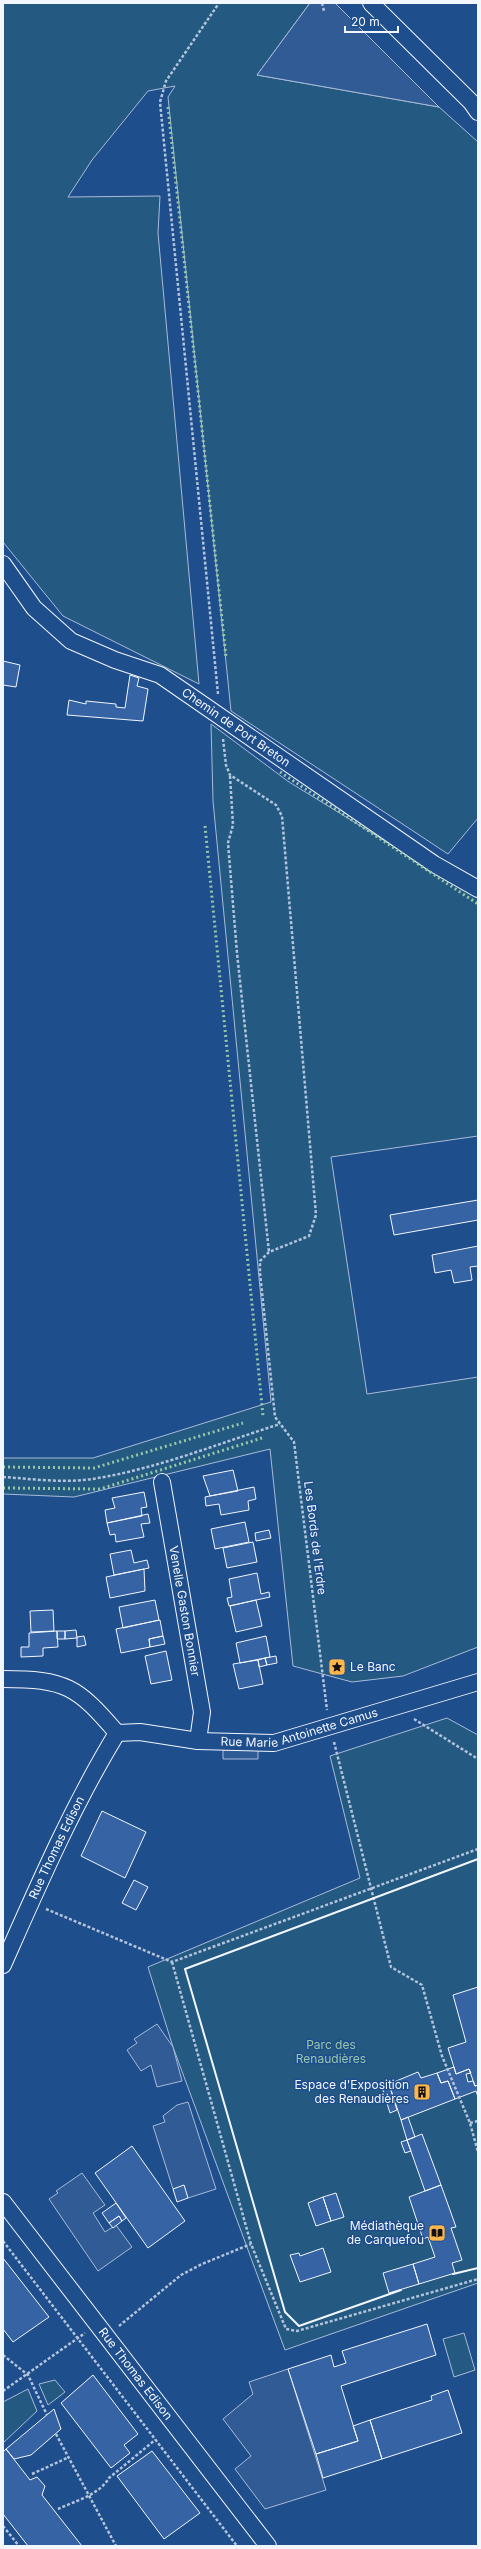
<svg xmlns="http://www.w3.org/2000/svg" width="481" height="2549" viewBox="0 0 481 2549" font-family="Inter,sans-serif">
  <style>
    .green { fill: #245a82; stroke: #a8bbd7 }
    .parking { fill: #305b95; stroke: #a8bbd7 }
    .building { fill: #3563a3; stroke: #f2f6ff }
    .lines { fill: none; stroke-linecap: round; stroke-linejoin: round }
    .street-casing { stroke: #f2f6ff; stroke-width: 18 }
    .path { stroke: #b3c4dc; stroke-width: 2.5; stroke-dasharray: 3 2; stroke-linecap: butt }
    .street { stroke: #1f4e8c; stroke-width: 16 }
    .hedge { stroke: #97c8a6; stroke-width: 3; stroke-dasharray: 2 3; stroke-linecap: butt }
    .wall { stroke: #f2f6ff; stroke-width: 2 }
    .labels { text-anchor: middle; stroke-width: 3; stroke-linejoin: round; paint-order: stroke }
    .street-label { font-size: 12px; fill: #f2f6ff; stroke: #1f4e8c }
    .poi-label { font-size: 12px; fill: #f2f6ff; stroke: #1f4e8c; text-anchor: end }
    .park-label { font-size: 12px; fill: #97c8a6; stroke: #1f4e8c }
  </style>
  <rect width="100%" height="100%" fill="#1f4e8c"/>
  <path class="green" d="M 3,3 L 310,3 L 257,75 L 439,107 L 478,142 L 478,818 L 448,854 L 231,711 L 168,97 L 175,86 L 148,91 L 92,160 L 68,197 L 160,196 L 158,233 L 199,684 L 63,616 L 3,542 Z
    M 211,724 L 289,782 L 478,898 L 478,1136 L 331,1157 L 367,1394 L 478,1377 L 478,1647 L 403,1676 L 352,1682 L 293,1666 L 270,1449 L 74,1497 L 3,1494 L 3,1458 L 93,1458 L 271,1402 L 213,801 Z
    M 447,1718 L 478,1735 L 478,2283 L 285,2350 L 173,2047 L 148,1967 L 360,1878 L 330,1756 Z
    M 464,2333 L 475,2370 L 454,2377 L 443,2339 Z
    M 55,2380 L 65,2392 L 48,2405 L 39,2384 Z
    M 28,2389 L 37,2411 L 3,2443 L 3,2402 Z"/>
  <path class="parking" d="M 310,3 L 335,3 L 439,107 L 257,75 Z
    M 223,1750 L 258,1750 L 258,1759 L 223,1759 Z
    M 157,2024 L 173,2047 L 182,2081 L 157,2087 L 151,2065 L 141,2071 L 127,2050 L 137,2043 L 134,2039 Z
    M 188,2102 L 216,2189 L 188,2198 L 184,2186 L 173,2189 L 153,2126 L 165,2122 L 163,2116 L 177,2105 Z
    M 82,2173 L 105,2205 L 93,2213 L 105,2232 L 116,2225 L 132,2247 L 98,2271 L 49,2199 L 58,2193 L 56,2191 Z
    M 288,2369 L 326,2490 L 265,2509 L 235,2469 L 251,2456 L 223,2419 L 253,2394 L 249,2382 Z"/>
  <path class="building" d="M 3,661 L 20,665 L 16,687 L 3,685 Z
    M 130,675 L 139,678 L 137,686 L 148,689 L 143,721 L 67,715 L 69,700 L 86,704 L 86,701 L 116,704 L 116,707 L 125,708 Z
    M 478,1200 L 478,1220 L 394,1235 L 390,1215 Z
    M 478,1246 L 478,1266 L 470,1267 L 472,1280 L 454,1283 L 451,1270 L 435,1273 L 432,1255 Z
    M 233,1470 L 238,1491 L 210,1496 L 203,1476 Z
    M 254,1487 L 256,1499 L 248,1501 L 249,1510 L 221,1515 L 219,1504 L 206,1506 L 205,1497 Z
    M 144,1492 L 147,1507 L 141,1508 L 142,1516 L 107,1523 L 105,1510 L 115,1508 L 112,1498 Z
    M 148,1514 L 150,1523 L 141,1524 L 144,1537 L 116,1542 L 115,1534 L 110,1535 L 107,1523 Z
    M 245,1522 L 249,1542 L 215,1549 L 211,1529 Z
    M 269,1530 L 271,1538 L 256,1541 L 255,1533 Z
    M 253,1542 L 257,1562 L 227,1568 L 223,1548 Z
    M 131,1550 L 134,1563 L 147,1560 L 149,1568 L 114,1575 L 110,1554 Z
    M 144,1569 L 145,1591 L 110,1598 L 106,1577 Z
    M 257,1573 L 261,1594 L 269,1592 L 270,1597 L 229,1606 L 227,1598 L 232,1597 L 229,1579 Z
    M 155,1600 L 159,1620 L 123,1628 L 119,1607 Z
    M 256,1600 L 262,1626 L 236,1632 L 230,1606 Z
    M 53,1610 L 54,1631 L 31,1632 L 30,1611 Z
    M 160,1620 L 163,1636 L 149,1639 L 150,1647 L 121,1653 L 116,1629 Z
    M 76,1630 L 77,1638 L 65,1639 L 65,1631 Z
    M 57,1631 L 58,1647 L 43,1648 L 43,1656 L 21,1657 L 21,1647 L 29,1647 L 29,1633 Z
    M 57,1631 L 65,1631 L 65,1639 L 57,1639 Z
    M 84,1636 L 86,1645 L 77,1647 L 77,1637 Z
    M 163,1636 L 165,1644 L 150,1647 L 149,1639 Z
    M 266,1636 L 270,1657 L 240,1663 L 236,1643 Z
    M 166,1651 L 172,1680 L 151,1684 L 145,1656 Z
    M 276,1656 L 277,1663 L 267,1665 L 265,1658 Z
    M 265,1658 L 267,1665 L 259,1667 L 258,1660 Z
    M 258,1660 L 263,1684 L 239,1689 L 233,1664 Z
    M 102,1811 L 146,1832 L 125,1878 L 81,1856 Z
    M 134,1880 L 148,1887 L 136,1910 L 122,1903 Z
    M 478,1987 L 478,2085 L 475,2086 L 469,2069 L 456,2074 L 448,2048 L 466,2042 L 453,1995 Z
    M 454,2067 L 456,2074 L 469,2069 L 471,2073 L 466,2074 L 468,2082 L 473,2081 L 475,2086 L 478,2085 L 478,2097 L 476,2091 L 455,2099 L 448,2081 L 441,2083 L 437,2073 Z
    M 418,2072 L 421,2078 L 437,2073 L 441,2083 L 448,2081 L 455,2099 L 401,2120 L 389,2084 Z
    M 389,2084 L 397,2110 L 390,2113 L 382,2087 Z
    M 408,2117 L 415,2137 L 407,2140 L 401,2120 Z
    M 422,2134 L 441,2185 L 425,2191 L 407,2140 Z
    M 407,2140 L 411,2151 L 405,2153 L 401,2142 Z
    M 132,2146 L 185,2221 L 148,2248 L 95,2173 Z
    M 184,2185 L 188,2198 L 177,2202 L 173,2189 Z
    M 441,2185 L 456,2227 L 451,2228 L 462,2260 L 452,2263 L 455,2273 L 419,2284 L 413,2264 L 435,2257 L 428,2237 L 423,2239 L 409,2197 Z
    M 336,2193 L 344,2217 L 331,2221 L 323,2197 Z
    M 323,2197 L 331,2221 L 316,2226 L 308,2203 Z
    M 116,2203 L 126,2218 L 122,2221 L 119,2216 L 109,2223 L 102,2213 Z
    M 119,2216 L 122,2221 L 113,2228 L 109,2223 Z
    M 323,2248 L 331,2272 L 300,2282 L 290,2255 L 299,2253 L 300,2256 Z
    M 3,2258 L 49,2317 L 13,2342 L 3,2329 Z
    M 413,2264 L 419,2284 L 389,2293 L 383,2273 Z
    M 427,2324 L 436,2355 L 341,2386 L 358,2441 L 316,2454 L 288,2369 L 331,2355 L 334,2367 L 346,2363 L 342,2351 Z
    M 93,2375 L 138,2434 L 124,2445 L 130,2453 L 111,2468 L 61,2403 Z
    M 448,2390 L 462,2433 L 382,2459 L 370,2420 L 432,2400 L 431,2396 Z
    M 54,2409 L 61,2429 L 31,2455 L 14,2459 L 6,2449 Z
    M 370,2420 L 382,2459 L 323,2478 L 316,2454 L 358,2441 L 353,2426 Z
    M 6,2449 L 30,2480 L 37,2477 L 45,2486 L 42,2495 L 82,2546 L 28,2546 L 3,2514 L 3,2452 Z
    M 152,2451 L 200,2513 L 164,2539 L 117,2476 Z"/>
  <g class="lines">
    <g class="street-casing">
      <g id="street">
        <path d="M 371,3 L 471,102 L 478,112"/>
        <path id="s1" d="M 3,564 L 34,608 L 71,641 L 115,660 L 160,675 L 434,864 L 478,889"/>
        <path id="s2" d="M 162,1482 L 202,1712 L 198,1741"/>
        <path d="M 3,1679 C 65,1679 77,1686 117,1733"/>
        <path id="s3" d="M 117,1733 L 140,1732 L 198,1741 L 274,1743 L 478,1682"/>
        <path id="s4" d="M 3,1965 C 38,1886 72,1807 117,1733"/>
        <path id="s5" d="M 3,2202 L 268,2546"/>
      </g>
    </g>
    <path class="path" d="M 322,3 L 324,11
      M 218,694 L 160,102 L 166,81 L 219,3
      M 223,739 L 226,765 L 230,775 L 276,805 L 282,816 L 316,1215 L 309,1236 L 269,1252 L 260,1261 L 260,1273 L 275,1417 L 294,1442 L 327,1710
      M 230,776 L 233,825 L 228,843 L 237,953 L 269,1252
      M 3,1477 C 34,1479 67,1484 98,1478 C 159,1468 220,1443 280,1424
      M 414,1719 L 478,1759
      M 334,1742 L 391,1967 L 422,1985 L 442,2056 L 470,2123 L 478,2152
      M 46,1909 L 172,1962 L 478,1849
      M 172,1962 L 251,2244 L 286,2329 L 297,2331 L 478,2279
      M 470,2123 L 478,2121
      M 3,2241 L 237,2546
      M 119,2326 L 181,2275 L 202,2264 L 251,2244
      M 3,2355 L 28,2375 L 47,2415
      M 3,2391 L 85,2333
      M 56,2434 L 116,2546
      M 32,2474 L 67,2458
      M 58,2509 C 75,2501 99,2495 109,2478 L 155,2440
      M 3,2526 L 19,2546"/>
    <use href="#street" class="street"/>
    <path class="hedge" d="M 168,107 L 226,657
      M 280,772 L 478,904
      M 205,826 L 263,1416
      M 3,1467 L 94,1468 L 243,1423
      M 3,1488 L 100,1489 L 262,1438"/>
    <path class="wall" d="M 453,2274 L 478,2268
      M 401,2290 L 299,2326 L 285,2312 L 185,1969 L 478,1859"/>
  </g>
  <defs>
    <g id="sight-square" transform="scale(0.9)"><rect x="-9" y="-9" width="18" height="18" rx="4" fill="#ffb74d" stroke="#1f4e8c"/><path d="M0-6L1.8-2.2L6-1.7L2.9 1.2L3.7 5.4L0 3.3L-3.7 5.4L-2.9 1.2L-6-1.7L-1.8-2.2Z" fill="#111"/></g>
    <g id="building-square" transform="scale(0.9)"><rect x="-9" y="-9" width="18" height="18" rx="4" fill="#ffb74d" stroke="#1f4e8c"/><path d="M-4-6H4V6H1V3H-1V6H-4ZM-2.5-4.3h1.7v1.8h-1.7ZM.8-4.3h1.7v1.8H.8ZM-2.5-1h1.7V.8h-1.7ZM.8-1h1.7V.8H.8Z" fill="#111"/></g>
    <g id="library-square" transform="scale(0.9)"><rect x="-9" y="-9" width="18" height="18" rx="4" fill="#ffb74d" stroke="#1f4e8c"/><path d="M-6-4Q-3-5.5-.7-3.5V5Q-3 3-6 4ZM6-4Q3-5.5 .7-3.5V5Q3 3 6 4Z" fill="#111"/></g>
  </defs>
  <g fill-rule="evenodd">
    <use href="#sight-square" x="337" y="1667"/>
    <use href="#building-square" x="422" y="2092"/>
    <use href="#library-square" x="437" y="2233"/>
  </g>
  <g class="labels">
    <g class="street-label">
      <text dy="4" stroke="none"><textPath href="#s1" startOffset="291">Chemin de Port Breton</textPath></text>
      <text transform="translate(315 1538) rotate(83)" y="4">Les Bords de l'Erdre</text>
      <text dy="4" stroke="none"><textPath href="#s2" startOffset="131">Venelle Gaston Bonnier</textPath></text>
      <text dy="4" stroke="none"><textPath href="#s3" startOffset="185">Rue Marie Antoinette Camus</textPath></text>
      <text dy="4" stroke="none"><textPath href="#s4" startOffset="129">Rue Thomas Edison</textPath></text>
      <text dy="4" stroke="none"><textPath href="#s5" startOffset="217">Rue Thomas Edison</textPath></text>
    </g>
    <g class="poi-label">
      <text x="350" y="1671" text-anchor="start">Le Banc</text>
      <text x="409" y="2089">Espace d'Exposition<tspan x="409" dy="14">des Renaudières</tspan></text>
      <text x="424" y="2230">Médiathèque<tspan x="424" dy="14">de Carquefou</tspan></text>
    </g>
    <g class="park-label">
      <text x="331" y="2049">Parc des<tspan x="331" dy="14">Renaudières</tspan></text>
    </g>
  </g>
  <rect width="481" height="2549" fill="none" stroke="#f2f6ff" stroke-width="8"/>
  <path d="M345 26v6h53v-6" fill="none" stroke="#f2f6ff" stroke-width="2"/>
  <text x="351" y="26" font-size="12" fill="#f2f6ff" stroke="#1f4e8c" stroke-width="3" paint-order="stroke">20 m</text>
</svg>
